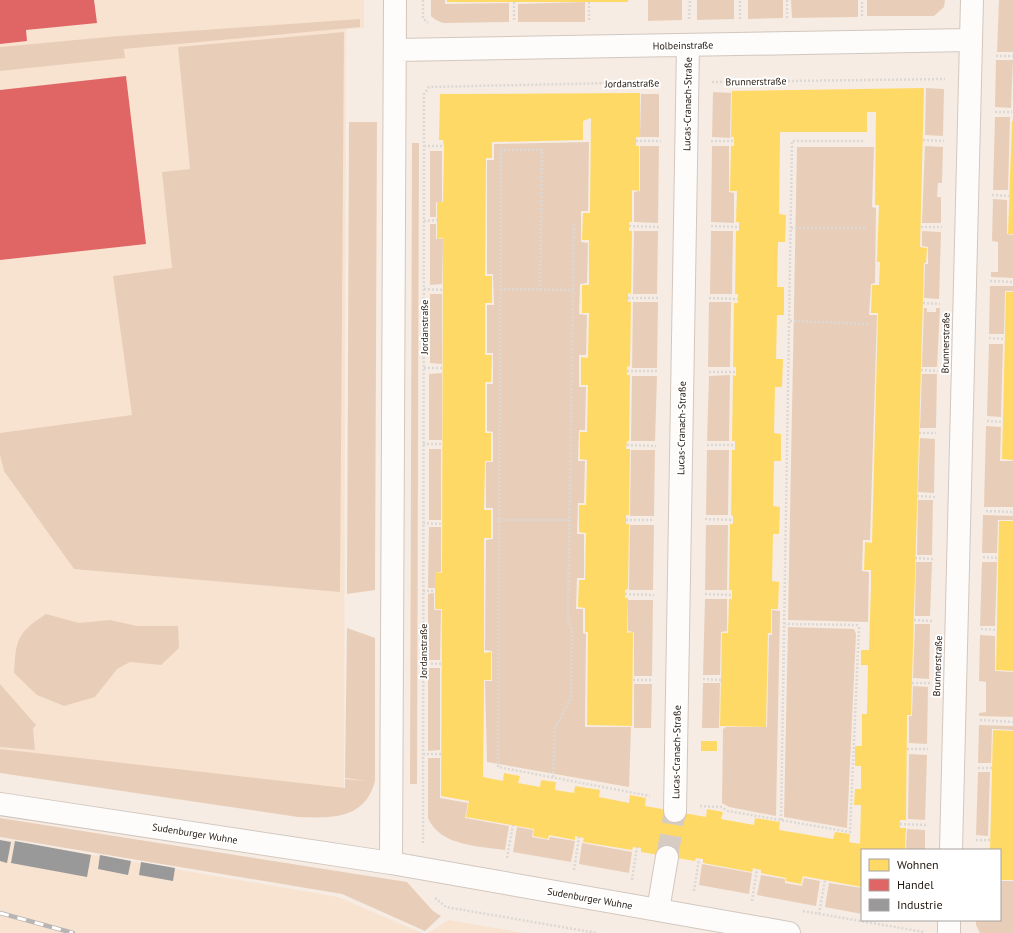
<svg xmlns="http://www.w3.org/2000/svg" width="1013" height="933" viewBox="0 0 1013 933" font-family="'PT Sans',sans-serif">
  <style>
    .built { fill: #f8e3d1 }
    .green { fill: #e8ceb9 }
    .homes { fill: #ffd966 }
    .shops { fill: #e06666 }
    .industry { fill: #999 }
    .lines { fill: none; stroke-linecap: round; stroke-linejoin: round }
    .minor-tunnel { stroke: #d6ccc3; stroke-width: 22; stroke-dasharray: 22 11; stroke-linecap: butt }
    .minor-casing { stroke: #d2c7be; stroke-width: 24 }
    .path { stroke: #dcd8d5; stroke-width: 2.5; stroke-dasharray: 2 2; stroke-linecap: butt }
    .minor { stroke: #fefcfb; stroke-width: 22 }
    .rail-casing { stroke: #b8b5b3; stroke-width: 4.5 }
    .rail { stroke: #fff; stroke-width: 3; stroke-dasharray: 9; stroke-linecap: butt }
    .labels { text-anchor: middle; stroke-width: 4; stroke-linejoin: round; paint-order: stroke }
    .street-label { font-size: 10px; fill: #22170e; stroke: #fff }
  </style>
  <rect width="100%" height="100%" fill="#f6ece3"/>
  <path class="built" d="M 0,0 L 364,0 L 364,28 L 346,29 L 344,790 L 0,751 Z
    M 0,839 L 338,897 L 422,933 L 0,933 Z
    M 449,920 L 524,933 L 428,933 Z"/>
  <path class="green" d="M 431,0 L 445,0 L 445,4 L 509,3 L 509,22 L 443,23 L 436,20 L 431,16 Z
    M 648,0 L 682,0 L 682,20 L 648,21 Z
    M 697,0 L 734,0 L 734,19 L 697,20 Z
    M 748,0 L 783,0 L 783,18 L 748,19 Z
    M 791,0 L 858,0 L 858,17 L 792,18 Z
    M 867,0 L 945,0 L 944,7 L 934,16 L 867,16 Z
    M 999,0 L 1013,0 L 1013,52 L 997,52 Z
    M 585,2 L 585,22 L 518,22 L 518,4 Z
    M 360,19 L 360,27 L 124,49 L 125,58 L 0,71 L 0,47 L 119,36 Z
    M 344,32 L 340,592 L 74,569 L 4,471 L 0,455 L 0,433 L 132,415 L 113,276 L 172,268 L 162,172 L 190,169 L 178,47 Z
    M 996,60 L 1013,60 L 1011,108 L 995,107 Z
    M 926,88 L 944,89 L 943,136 L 925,135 Z
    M 713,92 L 731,93 L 730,138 L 712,137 Z
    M 641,94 L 659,94 L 659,137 L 640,137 Z
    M 995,117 L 1010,117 L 1008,190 L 993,190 Z
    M 349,122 L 377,122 L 375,590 L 347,594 Z
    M 589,142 L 588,211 L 581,211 L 581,242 L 588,243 L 587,283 L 580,284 L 579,314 L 587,315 L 586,355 L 579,355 L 579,387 L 586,387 L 585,430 L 579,430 L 578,461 L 585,461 L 584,503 L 578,503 L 577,534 L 584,534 L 584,578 L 577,578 L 576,609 L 583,609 L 583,633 L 586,634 L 585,727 L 631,727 L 629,787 L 487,762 L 485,681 L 492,681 L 492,651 L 485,650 L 486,540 L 493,539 L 493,508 L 486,508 L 486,462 L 493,462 L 493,432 L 487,431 L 487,384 L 493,384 L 493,353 L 487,353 L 487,305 L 494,305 L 493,274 L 487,274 L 487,160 L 494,160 L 494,144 Z
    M 412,143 L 419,143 L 417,784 L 410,784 Z
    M 640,146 L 659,146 L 658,223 L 634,222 L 634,192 L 640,191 Z
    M 712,146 L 729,146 L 729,192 L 734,193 L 734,223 L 711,222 Z
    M 925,146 L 943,147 L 942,183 L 938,183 L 937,197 L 941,197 L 941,223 L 922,223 Z
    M 797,147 L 874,147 L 872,207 L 876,208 L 875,283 L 871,284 L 869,315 L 877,315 L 870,540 L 863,540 L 862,571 L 869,572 L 868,622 L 788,620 Z
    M 430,151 L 442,151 L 442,202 L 436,202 L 436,217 L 430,217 Z
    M 993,199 L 1007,200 L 1007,234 L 1013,235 L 1013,278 L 991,277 L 991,272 L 998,272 L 998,242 L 992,241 Z
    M 430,224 L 436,224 L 436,239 L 443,239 L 442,284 L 430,285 Z
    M 634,231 L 658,231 L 657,294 L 633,294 Z
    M 711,231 L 733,231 L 732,294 L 710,294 Z
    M 922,231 L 941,232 L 939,299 L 924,298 L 925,264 L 928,264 L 928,247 L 922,246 Z
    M 990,286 L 1013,286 L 1013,291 L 1005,291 L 1004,334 L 989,334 Z
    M 430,294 L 442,294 L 442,364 L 430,363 Z
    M 633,302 L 658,302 L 657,368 L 632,368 Z
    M 709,302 L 731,302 L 730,367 L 708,367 Z
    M 924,308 L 927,308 L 927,312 L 936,312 L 936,308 L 940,308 L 937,367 L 922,367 Z
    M 989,344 L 1003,344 L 1001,417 L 987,416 Z
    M 442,373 L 442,440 L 429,440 L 429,374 Z
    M 922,374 L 937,374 L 936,428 L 920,428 Z
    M 730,375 L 729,441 L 707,441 L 709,376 Z
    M 632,376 L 657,376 L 655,441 L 631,441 Z
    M 986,426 L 1001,427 L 1000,461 L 1013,461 L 1013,507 L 984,507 Z
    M 920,438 L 935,439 L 934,493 L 918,492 Z
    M 429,449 L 441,449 L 441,520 L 429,520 Z
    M 631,450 L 655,450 L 654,516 L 630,516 Z
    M 707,450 L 729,450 L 728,515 L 706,515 Z
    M 918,500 L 933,500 L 932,555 L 917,555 Z
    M 983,515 L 1013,516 L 1013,520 L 998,520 L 997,553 L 982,553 Z
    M 630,525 L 654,525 L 653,590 L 629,590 Z
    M 706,525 L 728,525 L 727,590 L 705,590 Z
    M 429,527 L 441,527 L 441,572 L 435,572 L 435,588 L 428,588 Z
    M 916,562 L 932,562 L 930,616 L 915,616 Z
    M 982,562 L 997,562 L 995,626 L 980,626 Z
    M 434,593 L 434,610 L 441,610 L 440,660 L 428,660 L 428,594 Z
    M 705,599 L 727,599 L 727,631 L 721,632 L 720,675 L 703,675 Z
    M 628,600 L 653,600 L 652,676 L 634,676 L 634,632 L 628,631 Z
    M 772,610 L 780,611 L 776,816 L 729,807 L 722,803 L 723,729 L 726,727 L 767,727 L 769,635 L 772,635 Z
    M 46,614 L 79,623 L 110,620 L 137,626 L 178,626 L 179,648 L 161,665 L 130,662 L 117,669 L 95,697 L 64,706 L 37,695 L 14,673 C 16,639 17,633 46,614 Z
    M 915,624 L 930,624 L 929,679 L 913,678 Z
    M 788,627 L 854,629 L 856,634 L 847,828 L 784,817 Z
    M 347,628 L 375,638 L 375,781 C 365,820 331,818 298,817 L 0,773 L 0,749 L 345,788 L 345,779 L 367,781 L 345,778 Z
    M 980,635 L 995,636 L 995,671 L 1013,672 L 1013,717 L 979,716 L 979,713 L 986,712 L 986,682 L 979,681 Z
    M 428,668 L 440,668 L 440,750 L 428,751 Z
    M 703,683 L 720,683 L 719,728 L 702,728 Z
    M 0,684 L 36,725 L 33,729 L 35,750 L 0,747 Z
    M 634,684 L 652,684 L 651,728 L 634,728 Z
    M 913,686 L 928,687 L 927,744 L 909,743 L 909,716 L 912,716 Z
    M 979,725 L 1013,726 L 1013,730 L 992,729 L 991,763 L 978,763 Z
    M 909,754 L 927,755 L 925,820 L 908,819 Z
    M 428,758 L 440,758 L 440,798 L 468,803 L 465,818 L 509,826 L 505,850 C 478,846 440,846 428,818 Z
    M 978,772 L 990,772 L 988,836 L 976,835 Z
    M 0,818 L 407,882 L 433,911 L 441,916 L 425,931 L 342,894 L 0,837 Z
    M 517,827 L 533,830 L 532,837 L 549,840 L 550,837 L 575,841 L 571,862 L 513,852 Z
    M 907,829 L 925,830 L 925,850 L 906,850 Z
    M 582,843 L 632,852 L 629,873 L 579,864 Z
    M 702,864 L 752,873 L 749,894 L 699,885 Z
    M 761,875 L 785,879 L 785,883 L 802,886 L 804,878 L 820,881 L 816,906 L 757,895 Z
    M 1000,881 L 1013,881 L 1013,933 L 980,933 L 976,925 L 976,920 L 1000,920 Z
    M 829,883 L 862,888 L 862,914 L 825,907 Z"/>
  <path class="homes" d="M 447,0 L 628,0 L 628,2 L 447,2 Z
    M 924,88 L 920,247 L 927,248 L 926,263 L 924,263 L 911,715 L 907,715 L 906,820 L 900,820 L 900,828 L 906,828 L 905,849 L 862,850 L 862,887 L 803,876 L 801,884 L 786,881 L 786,878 L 761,873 L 761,870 L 753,868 L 752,872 L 703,863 L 703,859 L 696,858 L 695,861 L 641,852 L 641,848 L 633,847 L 632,850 L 583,842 L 584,838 L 579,837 L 575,836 L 575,840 L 549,835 L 548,839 L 533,836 L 534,829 L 466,817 L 469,801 L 441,796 L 442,609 L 435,609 L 435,572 L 442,573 L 443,238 L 437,239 L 437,202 L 443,202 L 444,146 L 443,140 L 439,140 L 440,94 L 640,93 L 640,137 L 636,137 L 636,146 L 639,146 L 639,191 L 632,190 L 632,222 L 629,222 L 629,231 L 632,231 L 631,294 L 628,293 L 628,302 L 631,302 L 630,366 L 627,367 L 627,375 L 630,375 L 629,441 L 627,441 L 626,449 L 630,449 L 629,515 L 626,515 L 626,524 L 629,524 L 628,589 L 625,590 L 625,598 L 628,598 L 627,633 L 633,632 L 632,726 L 587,725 L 588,632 L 585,632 L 585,608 L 578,607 L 579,580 L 585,580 L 586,533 L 579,532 L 579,505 L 586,505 L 587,460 L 580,459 L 580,432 L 587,432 L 588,385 L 581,385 L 581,357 L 588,358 L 589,313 L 582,313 L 582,285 L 589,285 L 589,240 L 582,240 L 583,213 L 590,213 L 591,118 L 583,121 L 583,140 L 492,142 L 492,158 L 486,158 L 485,276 L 492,276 L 492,303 L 485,303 L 485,355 L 492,355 L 491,382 L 485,382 L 485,433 L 491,433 L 491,461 L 485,461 L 484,510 L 491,510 L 491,538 L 484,538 L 484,653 L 491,652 L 491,680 L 484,680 L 483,777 L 503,781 L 504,773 L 520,776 L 518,783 L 540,787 L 541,780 L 556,782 L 555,790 L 574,793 L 575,786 L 600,790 L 599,797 L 629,803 L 630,795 L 646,798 L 645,806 L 706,817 L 707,809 L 723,812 L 721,819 L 754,825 L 755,818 L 780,822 L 779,830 L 833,839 L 835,832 L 850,834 L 849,842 L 860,844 L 861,805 L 854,805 L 855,789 L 861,789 L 861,766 L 855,766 L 855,746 L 862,746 L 862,714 L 867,714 L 868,665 L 861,665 L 861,650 L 869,650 L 871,587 L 871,570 L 864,570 L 865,542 L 872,543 L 878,313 L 871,313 L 872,285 L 879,285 L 880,262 L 877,262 L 879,205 L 875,205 L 876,112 L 867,112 L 867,132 L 780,132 L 779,214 L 786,215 L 785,242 L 778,242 L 777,287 L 784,287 L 784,315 L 777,315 L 776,359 L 783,359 L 782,387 L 775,387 L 774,433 L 781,434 L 781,461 L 774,461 L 773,506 L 780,507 L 779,534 L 773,534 L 772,581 L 779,582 L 778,609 L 771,609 L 771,633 L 768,633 L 766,727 L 720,726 L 722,633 L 728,633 L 729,599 L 732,599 L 732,590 L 729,590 L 730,524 L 733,524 L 733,516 L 731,515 L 732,450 L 735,450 L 735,441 L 732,441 L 733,375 L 736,376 L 736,367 L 733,367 L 734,303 L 738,303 L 738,294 L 735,294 L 736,231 L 739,231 L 739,222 L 736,222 L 737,191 L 730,191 L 731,146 L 734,146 L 734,137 L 731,137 L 732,91 Z
    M 1012,121 L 1013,121 L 1013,234 L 1008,234 Z
    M 1006,292 L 1013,292 L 1013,460 L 1002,459 Z
    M 999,521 L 1013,521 L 1013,671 L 996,670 Z
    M 993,730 L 1013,731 L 1013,880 L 1000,880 L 1000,850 L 990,850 Z
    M 701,741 L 717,741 L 717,751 L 701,751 Z"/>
  <path class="shops" d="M 0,0 L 94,0 L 97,23 L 26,30 L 27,41 L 0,44 Z
    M 126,76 L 146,244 L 0,260 L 0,90 Z"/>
  <path class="industry" d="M 0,840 L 11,842 L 7,863 L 0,861 Z
    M 15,841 L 91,855 L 87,877 L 11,863 Z
    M 100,855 L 131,861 L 128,875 L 98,869 Z
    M 141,862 L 175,868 L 173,881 L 139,875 Z"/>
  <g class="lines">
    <path class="minor-tunnel" d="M 667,857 L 675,811"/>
    <g class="minor-casing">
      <path id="minor" d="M 396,50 L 970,40
        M 0,804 L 391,863 L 789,933
        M 675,811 L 688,46
        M 951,850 L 972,0
        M 391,863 L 395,0
        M 658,910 L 667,857
        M 949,933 L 949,920"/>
    </g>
    <path class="path" d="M 423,0 L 423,18 L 428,23
      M 787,0 L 787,18
      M 514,2 L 514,22
      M 589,2 L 589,21
      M 862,16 L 862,0
      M 689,19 L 690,0
      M 740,19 L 740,0
      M 996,56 L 1013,56
      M 712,82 L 945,79
      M 995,112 L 1012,112
      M 923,140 L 944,141
      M 636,141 L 661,141
      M 711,141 L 734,141
      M 424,146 L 444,146
      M 992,195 L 1009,196
      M 424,221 L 437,220
      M 629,226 L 660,227
      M 711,226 L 739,227
      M 921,227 L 942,227
      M 791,228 L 867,228
      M 990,281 L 1013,282
      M 424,289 L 443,290
      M 500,289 L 573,290
      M 540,290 L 542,150 L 501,150 L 498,767 L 650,796
      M 628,298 L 659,298
      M 709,298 L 738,299
      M 923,303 L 940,304
      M 790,321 L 870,324
      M 989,338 L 1005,339
      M 424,368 L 443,368
      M 921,370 L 938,371
      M 627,371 L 657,371
      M 709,372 L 736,372
      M 987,421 L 1003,422
      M 919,433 L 936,433
      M 423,444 L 442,444
      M 627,445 L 656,446
      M 707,445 L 735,445
      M 917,496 L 935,497
      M 986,511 L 1013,512
      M 705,519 L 733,520
      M 499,520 L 569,520
      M 626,520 L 654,520
      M 423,523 L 442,524
      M 983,557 L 998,558
      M 915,558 L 933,559
      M 423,591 L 435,591
      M 625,594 L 654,595
      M 705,594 L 732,595
      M 914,620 L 932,621
      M 981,629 L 997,630
      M 423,663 L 442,664
      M 703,679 L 721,680
      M 633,680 L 652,680
      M 912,683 L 930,683
      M 980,720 L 1013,722
      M 907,749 L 928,749
      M 423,754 L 441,754
      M 978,768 L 992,768
      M 553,777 L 555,728 L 571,698 L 572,630 L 568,618 L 574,222
      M 700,806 L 721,807 L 728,811 L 850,832 L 859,627 L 857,625 L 785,624
      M 781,820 L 792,141 L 864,141
      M 900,824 L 926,825
      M 976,840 L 990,840
      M 423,843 L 424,94 L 429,87 L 661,82
      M 507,858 L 513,825
      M 574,870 L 579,837
      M 632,880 L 637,847
      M 694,891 L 699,859
      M 435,898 L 446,907 L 597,933
      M 752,901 L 757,869
      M 803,911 L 924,932
      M 819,914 L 825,880"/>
    <use href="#minor" class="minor"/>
    <g class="rail-casing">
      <path id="rail" d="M 0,913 L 73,933"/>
    </g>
    <use href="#rail" class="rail"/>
  </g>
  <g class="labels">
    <g class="street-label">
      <text transform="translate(683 45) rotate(-1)" y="4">Holbeinstraße</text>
      <text transform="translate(756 81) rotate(-1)" y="4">Brunnerstraße</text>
      <text transform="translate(632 83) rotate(-1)" y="4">Jordanstraße</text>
      <text transform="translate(687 104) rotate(-89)" y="4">Lucas-Cranach-Straße</text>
      <text transform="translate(424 327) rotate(-90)" y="4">Jordanstraße</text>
      <text transform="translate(945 343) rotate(-89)" y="4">Brunnerstraße</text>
      <text transform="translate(681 428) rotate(-89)" y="4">Lucas-Cranach-Straße</text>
      <text transform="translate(423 651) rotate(-90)" y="4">Jordanstraße</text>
      <text transform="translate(937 666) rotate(-88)" y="4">Brunnerstraße</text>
      <text transform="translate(676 752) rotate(-89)" y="4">Lucas-Cranach-Straße</text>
      <text transform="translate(195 833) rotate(9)" y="4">Sudenburger Wuhne</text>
      <text transform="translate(590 898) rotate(10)" y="4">Sudenburger Wuhne</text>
    </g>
  </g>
  <rect x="861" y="849" width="140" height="72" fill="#ffffff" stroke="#a7a29f"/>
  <rect x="869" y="859" width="20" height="12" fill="#ffd966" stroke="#a7a29f"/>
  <text x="897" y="869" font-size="12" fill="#22170e">Wohnen</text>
  <rect x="869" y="879" width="20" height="12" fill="#e06666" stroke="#a7a29f"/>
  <text x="897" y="889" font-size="12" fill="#22170e">Handel</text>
  <rect x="869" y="899" width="20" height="12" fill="#999999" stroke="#a7a29f"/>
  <text x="897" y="909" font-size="12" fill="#22170e">Industrie</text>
</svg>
